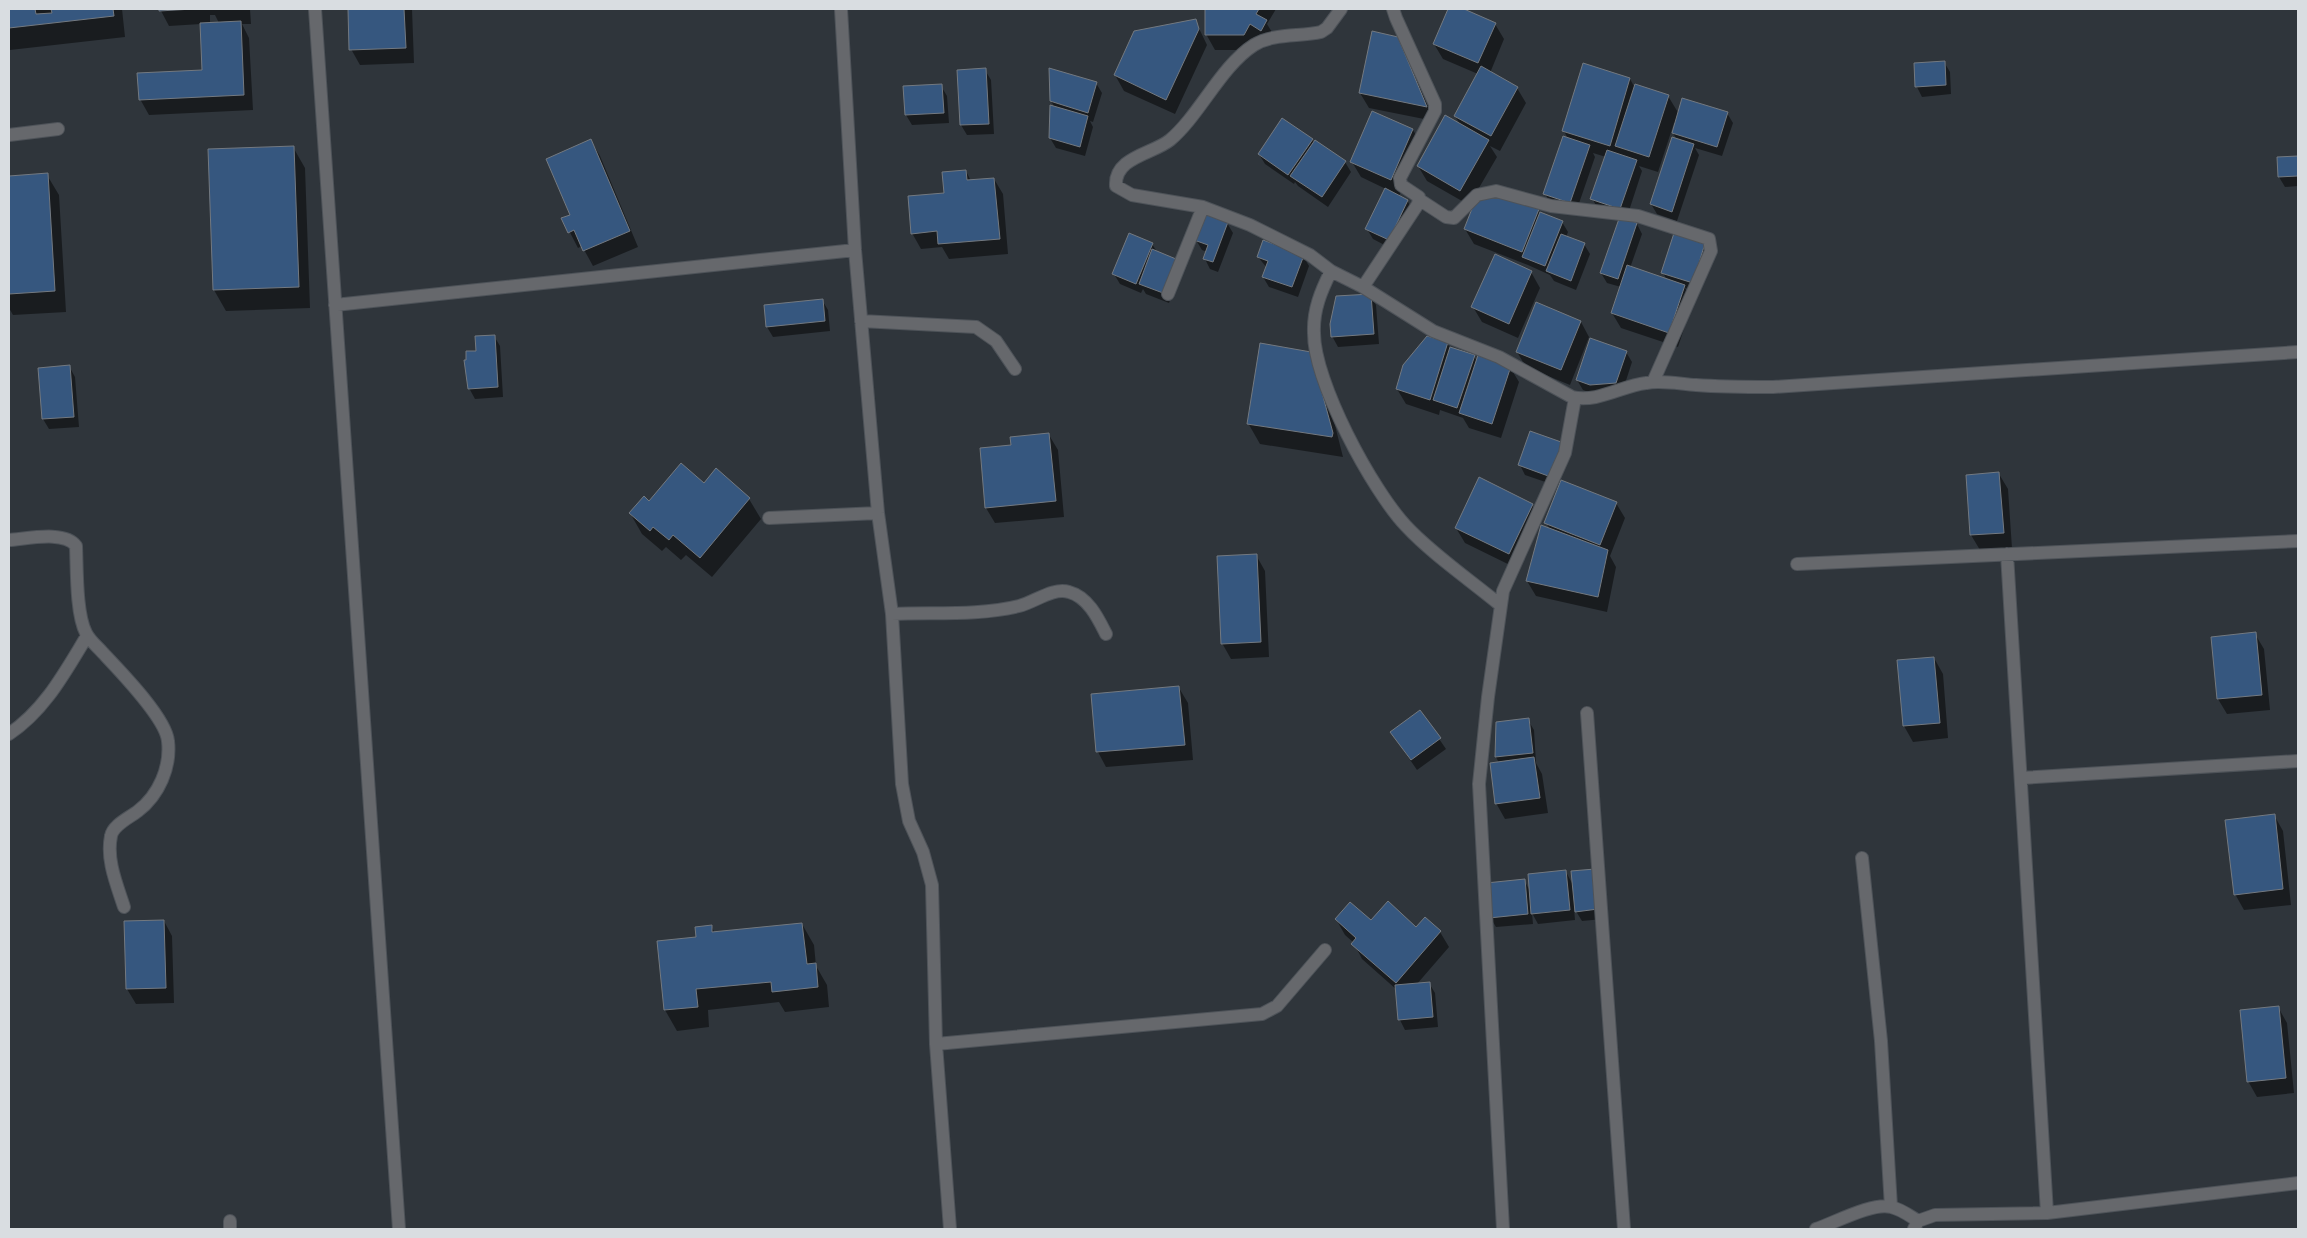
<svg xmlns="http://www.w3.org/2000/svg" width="2307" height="1238" viewBox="0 0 2307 1238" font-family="'Crimson Pro',serif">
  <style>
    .shadow { fill: #0007; fill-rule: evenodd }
    .building { fill: #36577f; stroke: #737980 }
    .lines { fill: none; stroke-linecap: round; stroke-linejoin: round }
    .minor-casing { stroke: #4e5359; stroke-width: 14 }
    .minor { stroke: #66686c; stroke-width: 12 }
  </style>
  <rect width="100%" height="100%" fill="#2f353b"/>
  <path class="shadow" d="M 9,9 L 122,9 L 125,37 L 10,50 Z
    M 160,9 L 250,9 L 251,24 L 242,24 L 249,38 L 253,110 L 149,115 L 140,99 L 203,71 L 201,24 L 169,26 ZM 210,15 L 215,15 L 219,23 L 210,24 Z
    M 349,9 L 412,9 L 414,63 L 360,65 L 351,49 Z
    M 1206,9 L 1276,9 L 1267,24 L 1275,37 L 1270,45 L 1259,39 L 1252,50 L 1215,50 L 1206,34 Z
    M 1450,9 L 1461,9 L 1495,24 L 1504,39 L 1490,73 L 1517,88 L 1526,103 L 1500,151 L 1490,146 L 1497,157 L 1469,205 L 1427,181 L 1418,166 L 1461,126 L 1455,116 L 1478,74 L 1443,59 L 1434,44 Z
    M 1195,20 L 1207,45 L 1175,114 L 1124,91 L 1115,75 Z
    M 1397,38 L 1406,54 L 1434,121 L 1369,108 L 1360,93 Z
    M 1944,62 L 1950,72 L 1951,94 L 1922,97 L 1917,87 Z
    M 985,70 L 991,80 L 994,134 L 967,135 L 961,125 Z
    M 1630,79 L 1635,88 L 1668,96 L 1679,114 L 1727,113 L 1733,123 L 1722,156 L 1695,148 L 1699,155 L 1677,221 L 1657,214 L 1651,204 L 1677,140 L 1673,133 L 1676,123 L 1674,123 L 1658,172 L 1639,166 L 1642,171 L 1626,220 L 1637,224 L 1642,234 L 1630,268 L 1667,280 L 1663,273 L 1706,241 L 1711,251 L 1698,292 L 1685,288 L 1693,302 L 1678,347 L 1621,328 L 1612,313 L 1621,287 L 1607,283 L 1601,273 L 1621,216 L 1598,209 L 1592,198 L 1606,157 L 1593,153 L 1595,157 L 1576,212 L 1551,204 L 1545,194 L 1568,139 L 1564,131 Z
    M 1096,83 L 1102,93 L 1093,122 L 1090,121 L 1093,127 L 1085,156 L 1056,148 L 1050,138 L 1055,108 L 1051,101 Z
    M 941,86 L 947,96 L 949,123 L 912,125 L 906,115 L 904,88 Z
    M 1413,130 L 1422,145 L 1399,196 L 1407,200 L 1413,211 L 1394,250 L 1373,239 L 1367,229 L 1386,189 L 1361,177 L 1352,162 Z
    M 1312,139 L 1314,143 L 1345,162 L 1351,172 L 1328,207 L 1298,186 L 1295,182 L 1294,184 L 1265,164 L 1259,154 Z
    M 591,141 L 600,156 L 638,247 L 593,266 L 582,246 L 578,248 L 563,219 L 571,215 Z
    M 293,147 L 305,168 L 310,308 L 226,311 L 214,290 L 209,150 Z
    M 2298,157 L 2298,186 L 2285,187 L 2279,177 L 2278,159 Z
    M 966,171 L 971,181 L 994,179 L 1003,194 L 1008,254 L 949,259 L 942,247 L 921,249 L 912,233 Z
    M 47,175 L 59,195 L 66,312 L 13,315 L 9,308 L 9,177 Z
    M 1538,210 L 1539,213 L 1562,222 L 1568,232 L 1566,237 L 1584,244 L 1590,254 L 1576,290 L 1554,281 L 1550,275 L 1528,265 L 1474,244 L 1465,229 Z
    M 1227,223 L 1233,233 L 1218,272 L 1210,269 L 1205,259 L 1207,252 L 1202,250 L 1196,240 Z
    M 1152,244 L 1157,252 L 1181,270 L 1169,303 L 1146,294 L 1143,289 L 1141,293 L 1120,284 L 1114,274 Z
    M 1303,256 L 1309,266 L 1298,297 L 1269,287 L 1263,277 L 1267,268 L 1258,257 Z
    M 1531,272 L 1540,288 L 1518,338 L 1482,322 L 1473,307 Z
    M 1370,295 L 1376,305 L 1379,344 L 1338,347 L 1332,336 Z
    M 822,300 L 828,310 L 830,331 L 773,337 L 767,327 Z
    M 1581,322 L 1589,337 L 1570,385 L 1526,367 L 1517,352 Z
    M 494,336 L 500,346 L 503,397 L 475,399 L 469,388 L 477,352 Z
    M 1447,343 L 1450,348 L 1474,356 L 1477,362 L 1510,367 L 1519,382 L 1501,438 L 1469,428 L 1463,418 L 1440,410 L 1439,415 L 1406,404 L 1397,389 Z
    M 1626,352 L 1632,362 L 1622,393 L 1597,395 L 1583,390 L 1577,380 Z
    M 69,366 L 75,377 L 79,427 L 49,429 L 43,419 L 39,369 Z
    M 1322,374 L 1343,457 L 1260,444 L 1248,423 Z
    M 1049,435 L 1058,450 L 1064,517 L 995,523 L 986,508 L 981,449 L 1012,446 Z
    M 1569,454 L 1557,486 L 1525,475 L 1520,465 Z
    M 1999,474 L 2008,489 L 2012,548 L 1980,550 L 1971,535 Z
    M 749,499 L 761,519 L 712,577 L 686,555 L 681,560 L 666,547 L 662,551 L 642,534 L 630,513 L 649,502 Z
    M 1616,503 L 1625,518 L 1610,556 L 1616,567 L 1607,612 L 1536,596 L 1527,581 L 1550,530 L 1546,522 Z
    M 1532,505 L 1541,520 L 1518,569 L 1465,543 L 1456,528 Z
    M 1256,555 L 1265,571 L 1269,657 L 1231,659 L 1222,643 Z
    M 2255,634 L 2264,649 L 2270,710 L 2227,714 L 2218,699 Z
    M 1934,658 L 1943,674 L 1948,738 L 1913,742 L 1904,726 L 1898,661 Z
    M 1179,688 L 1188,703 L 1193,760 L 1106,767 L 1098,752 L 1093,695 Z
    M 1420,711 L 1446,749 L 1417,770 L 1391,732 Z
    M 1528,720 L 1534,730 L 1536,763 L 1542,774 L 1548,813 L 1505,819 L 1496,803 L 1499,763 L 1496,757 L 1497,723 Z
    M 2274,815 L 2283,831 L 2291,905 L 2244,910 L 2235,894 Z
    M 1566,872 L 1573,885 L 1572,872 L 1603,919 L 1582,921 L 1574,908 L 1575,920 L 1538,924 L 1532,913 L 1533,924 L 1496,927 L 1490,917 L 1524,880 L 1530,891 Z
    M 1336,919 L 1371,922 L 1440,932 L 1449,947 L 1417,984 L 1429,983 L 1435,993 L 1438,1027 L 1405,1030 L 1400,1020 L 1397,990 L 1362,959 L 1354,943 L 1345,935 Z
    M 164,921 L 172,936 L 174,1003 L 136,1004 L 127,989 Z
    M 802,924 L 814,945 L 816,966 L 827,985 L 829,1007 L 785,1012 L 779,1002 L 708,1010 L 709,1027 L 677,1031 L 665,1010 L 658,942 L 698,938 L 711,926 L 715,933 Z
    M 2278,1007 L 2287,1023 L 2294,1093 L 2257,1097 L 2248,1081 Z"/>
  <path class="building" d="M 9,9 L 35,9 L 36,14 L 52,13 L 51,9 L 113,9 L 114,16 L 9,28 Z
    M 159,9 L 193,9 L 159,11 Z
    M 348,9 L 404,9 L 406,48 L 349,50 Z
    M 1205,9 L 1259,9 L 1256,14 L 1267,20 L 1261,31 L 1250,24 L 1244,35 L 1205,35 Z
    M 1448,9 L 1464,9 L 1496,23 L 1478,63 L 1433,44 Z
    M 1196,19 L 1199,29 L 1166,100 L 1114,75 L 1134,31 Z
    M 241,21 L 244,95 L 139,100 L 137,73 L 202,70 L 200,23 Z
    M 1372,31 L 1398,37 L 1427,107 L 1359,93 Z
    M 1945,61 L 1946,85 L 1915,87 L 1914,63 Z
    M 1583,63 L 1630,78 L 1610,146 L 1562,131 Z
    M 1481,66 L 1518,87 L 1491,136 L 1454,116 Z
    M 986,68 L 989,124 L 960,125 L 957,70 Z
    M 1049,68 L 1097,82 L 1088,113 L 1050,101 Z
    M 942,84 L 944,113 L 905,115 L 903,86 Z
    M 1635,84 L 1669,95 L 1649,157 L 1615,146 Z
    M 1682,98 L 1728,112 L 1717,147 L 1672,133 Z
    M 1050,105 L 1088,116 L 1080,147 L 1049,138 Z
    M 1372,111 L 1413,129 L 1391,180 L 1350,162 Z
    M 1445,115 L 1489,140 L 1460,191 L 1417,166 Z
    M 1282,118 L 1313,139 L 1288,175 L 1258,154 Z
    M 1563,136 L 1590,145 L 1570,203 L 1543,194 Z
    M 1672,137 L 1694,144 L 1672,212 L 1650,204 Z
    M 591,139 L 630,231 L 583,251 L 574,230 L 568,233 L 561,218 L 570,215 L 546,159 Z
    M 1315,140 L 1346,161 L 1322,197 L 1290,176 Z
    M 294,146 L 299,287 L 213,290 L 208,149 Z
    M 1607,150 L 1637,160 L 1620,209 L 1590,199 Z
    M 2298,156 L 2298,176 L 2278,177 L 2277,157 Z
    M 966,170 L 967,180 L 994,178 L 1000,239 L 938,244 L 937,231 L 911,234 L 908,196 L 944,193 L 942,172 Z
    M 48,173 L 55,291 L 9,294 L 9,176 Z
    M 1385,188 L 1408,200 L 1389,240 L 1365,229 Z
    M 1496,193 L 1539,209 L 1522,252 L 1464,229 L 1475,201 Z
    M 1540,212 L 1563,221 L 1545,266 L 1522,257 Z
    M 1204,213 L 1228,222 L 1213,262 L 1203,259 L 1208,245 L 1194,240 Z
    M 1620,216 L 1637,223 L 1618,279 L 1600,273 Z
    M 1675,230 L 1706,240 L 1693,283 L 1661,273 Z
    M 1129,233 L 1153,243 L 1136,284 L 1112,274 Z
    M 1561,234 L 1585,243 L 1571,281 L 1546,271 Z
    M 1263,240 L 1304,255 L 1292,287 L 1262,277 L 1268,261 L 1257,257 Z
    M 1152,249 L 1176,259 L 1163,293 L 1139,284 Z
    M 1495,254 L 1532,271 L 1509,324 L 1471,307 Z
    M 1627,265 L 1685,285 L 1669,333 L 1611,313 Z
    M 1371,294 L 1374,334 L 1331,337 L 1330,324 L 1336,296 Z
    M 823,299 L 825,321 L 766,327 L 764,305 Z
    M 1536,302 L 1581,321 L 1561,370 L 1516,352 Z
    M 495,335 L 498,387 L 468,389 L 464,360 L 466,360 L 466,351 L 476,351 L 475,336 Z
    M 1427,336 L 1448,342 L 1430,400 L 1396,389 L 1403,365 Z
    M 1590,338 L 1627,351 L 1616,383 L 1590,385 L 1576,380 Z
    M 1260,343 L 1311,352 L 1333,433 L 1332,437 L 1247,424 Z
    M 1450,347 L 1475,355 L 1457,408 L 1433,400 Z
    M 1478,355 L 1511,366 L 1492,424 L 1459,413 Z
    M 70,365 L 74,417 L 42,419 L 38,368 Z
    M 1530,431 L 1564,443 L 1551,477 L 1518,465 Z
    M 1049,433 L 1056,501 L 985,508 L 980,448 L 1011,445 L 1010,437 Z
    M 681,463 L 704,483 L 716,468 L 750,498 L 700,558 L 673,535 L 669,540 L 653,527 L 650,531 L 629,513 L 644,496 L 649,501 Z
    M 1999,472 L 2004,533 L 1970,535 L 1966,475 Z
    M 1479,477 L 1533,504 L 1509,554 L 1455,528 Z
    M 1561,480 L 1617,502 L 1600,545 L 1544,523 Z
    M 1541,525 L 1608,550 L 1598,597 L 1526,581 Z
    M 1257,554 L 1261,642 L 1221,644 L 1217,556 Z
    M 2256,632 L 2262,695 L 2217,699 L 2211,637 Z
    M 1934,657 L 1940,723 L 1903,726 L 1897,660 Z
    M 1179,686 L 1185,745 L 1096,752 L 1091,694 Z
    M 1420,710 L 1441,738 L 1411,760 L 1390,732 Z
    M 1529,718 L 1533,753 L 1495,757 L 1496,722 Z
    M 1534,757 L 1540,798 L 1495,804 L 1490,763 Z
    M 2275,814 L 2283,889 L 2234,895 L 2225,820 Z
    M 1595,869 L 1598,909 L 1575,912 L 1571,871 Z
    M 1566,870 L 1570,910 L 1531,914 L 1528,874 Z
    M 1525,879 L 1528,914 L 1489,918 L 1486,883 Z
    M 1388,901 L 1416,927 L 1425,917 L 1441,931 L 1396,983 L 1351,944 L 1356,938 L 1335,919 L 1350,902 L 1371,920 Z
    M 164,920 L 166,988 L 126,989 L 124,921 Z
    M 802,923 L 807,964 L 816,963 L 818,987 L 772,992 L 771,982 L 696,989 L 698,1007 L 664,1010 L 657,941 L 696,937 L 695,927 L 712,925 L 712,932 Z
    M 1430,982 L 1433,1017 L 1398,1020 L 1395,985 Z
    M 2279,1006 L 2286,1078 L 2247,1082 L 2240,1010 Z"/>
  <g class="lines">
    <g class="minor-casing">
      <path id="minor" d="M 315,9 L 399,1229
        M 841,9 L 855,250 L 878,513 L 892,614 L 902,784 L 909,821 L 923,852 L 932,885 L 936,1044 L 950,1229
        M 1341,9 L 1327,28 L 1321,32 C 1300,37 1273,33 1254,45 C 1221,66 1199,116 1170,140 C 1153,154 1114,157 1116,186 L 1132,195 L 1203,207 L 1250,225 L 1310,255 L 1331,271 L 1363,287 L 1433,331 L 1499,357 L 1572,397 C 1598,403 1621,386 1646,383 C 1662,380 1680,384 1696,385 C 1722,387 1747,387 1773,387 L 2298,352
        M 9,135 L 58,129
        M 1420,200 L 1446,217 L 1454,218 L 1477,195 L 1496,191 L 1551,206 L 1638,216 L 1709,239 L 1711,251 L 1653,382
        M 1331,271 C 1321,291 1313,310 1314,333 C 1314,382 1372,490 1406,526 C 1432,554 1470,580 1499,604
        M 1363,287 L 1418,204 L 1419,197 L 1401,185 L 1400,178 L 1435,111 L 1435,104 L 1396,18 L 1393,9
        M 1168,294 L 1203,207
        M 335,305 L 855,250
        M 861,321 L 976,327 L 996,341 L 1015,369
        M 769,518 L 878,513
        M 9,540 C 26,539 65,530 76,546 C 77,569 76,614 86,633 C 90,641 97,646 103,653 C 120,671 166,718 168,741 C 171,767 159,795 138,811 C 129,818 113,825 111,836 C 106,860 117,885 124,907
        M 2007,554 L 2047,1213
        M 1797,564 L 2298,541
        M 892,614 C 933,612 978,616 1019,606 C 1035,602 1053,587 1069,592 C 1088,597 1098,618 1106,634
        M 1587,713 L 1624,1229
        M 9,734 C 45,710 65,672 87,636
        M 2021,778 L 2298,761
        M 1862,858 L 1881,1041 L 1891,1207
        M 936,1044 L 1262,1014 L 1277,1006 L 1325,950
        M 230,1221 L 230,1229
        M 1503,1229 L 1479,784 L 1488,697 L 1503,591 L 1565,453 L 1575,398
        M 1816,1229 C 1834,1223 1873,1202 1891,1207 C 1901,1209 1910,1216 1918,1221
        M 1914,1229 L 1918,1221 L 1935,1215 L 2047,1213 L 2298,1183"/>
    </g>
    <use href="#minor" class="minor"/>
  </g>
  <rect width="2307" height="1238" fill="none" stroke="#d9dde1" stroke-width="20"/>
</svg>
